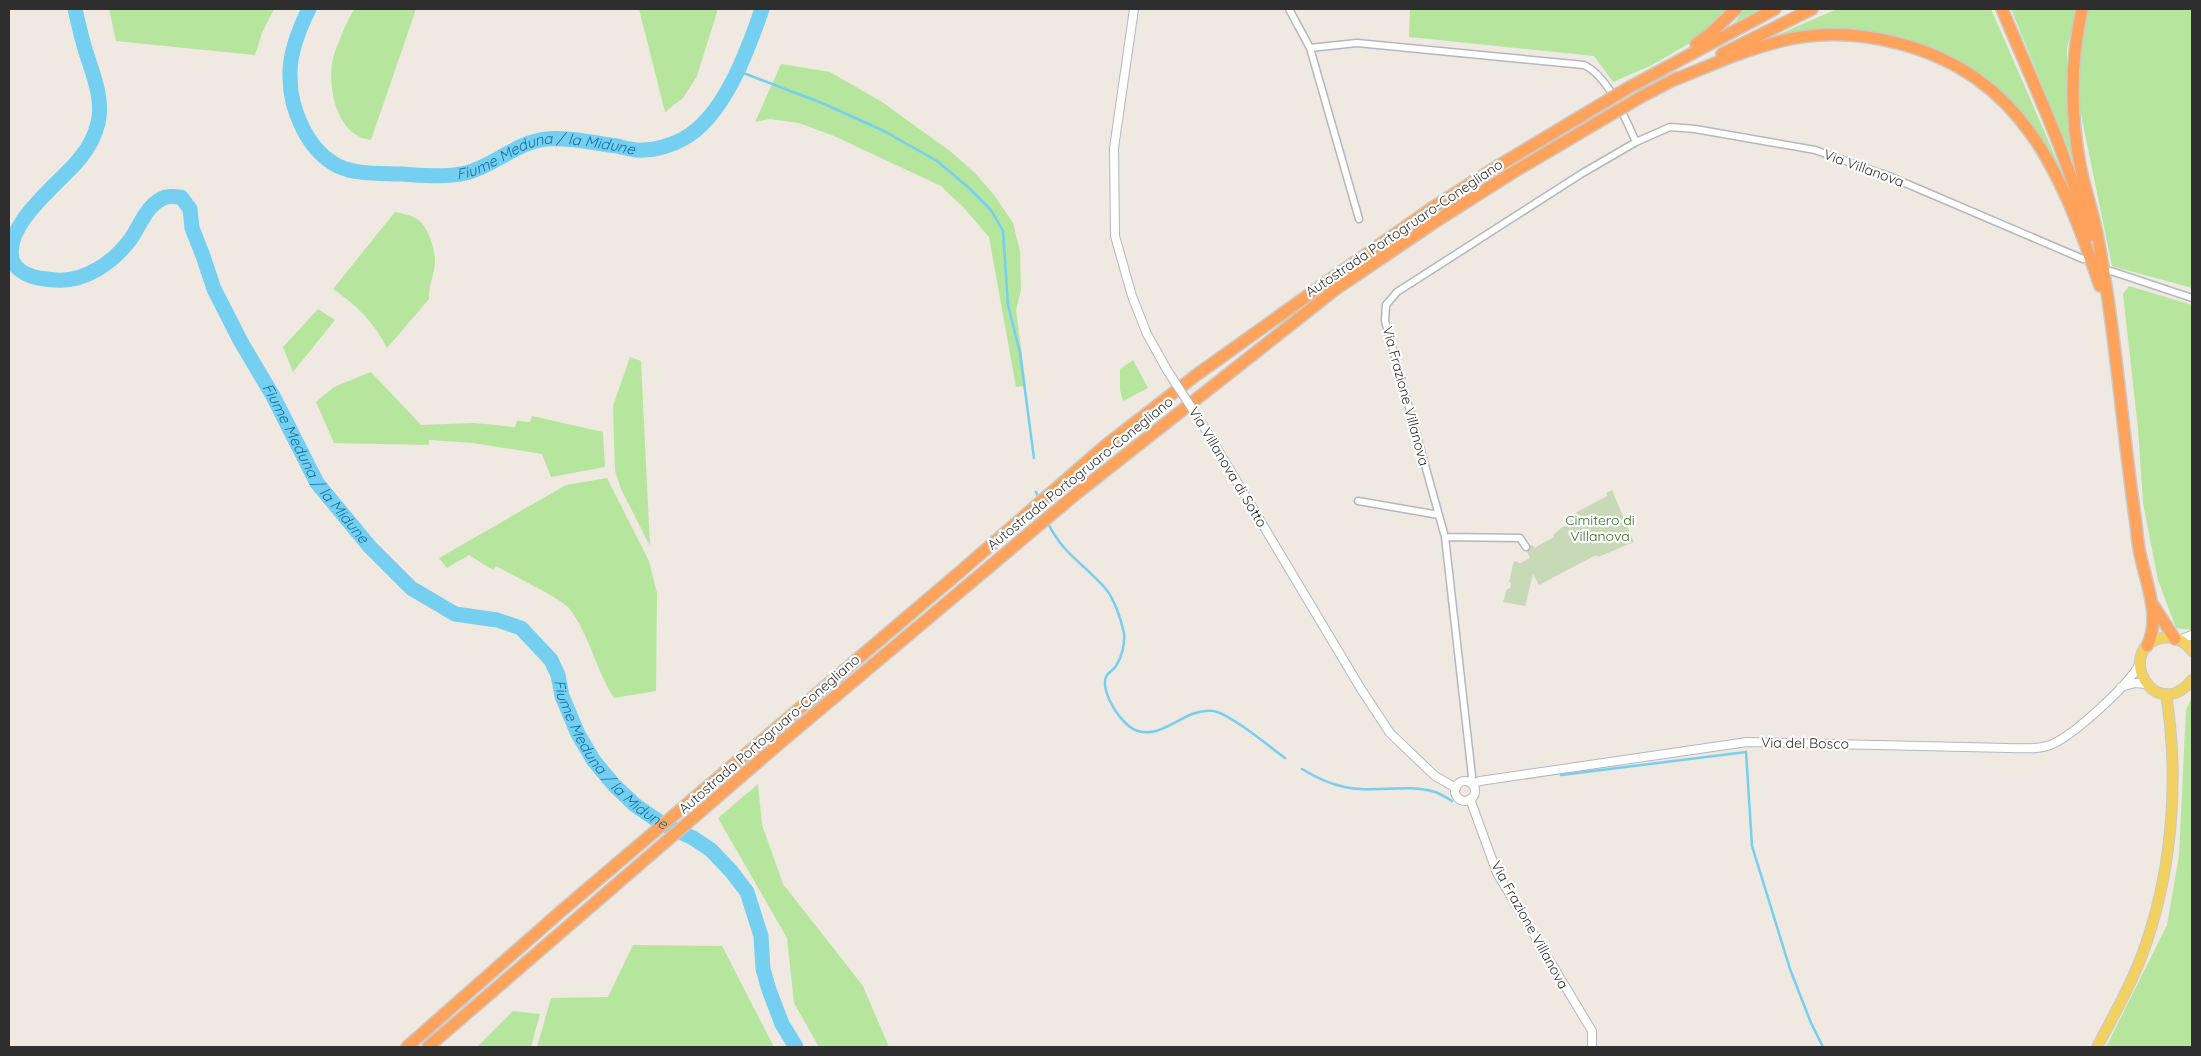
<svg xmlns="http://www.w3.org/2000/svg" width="2201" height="1056" viewBox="0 0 2201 1056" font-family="Quicksand,sans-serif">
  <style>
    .green { fill: #b6e59e }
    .cemetery { fill: #c8d9b8 }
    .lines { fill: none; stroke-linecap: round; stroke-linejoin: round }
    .stream { stroke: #75cff0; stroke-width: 2.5 }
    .river { stroke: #75cff0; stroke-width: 15 }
    .minor-casing { stroke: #b4b7c1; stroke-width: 9 }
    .tertiary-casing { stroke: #b4b7c1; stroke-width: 10 }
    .primary-casing { stroke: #c9c9c9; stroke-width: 12 }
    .motorway-casing { stroke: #c9c9c9; stroke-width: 14 }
    .minor { stroke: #fff; stroke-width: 6 }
    .tertiary { stroke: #fff; stroke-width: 8 }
    .primary { stroke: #f2d163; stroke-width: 10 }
    .motorway { stroke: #ffa35c; stroke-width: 11 }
    .tertiary-bridge-casing { stroke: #b4b7c1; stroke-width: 10; stroke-linecap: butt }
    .motorway-bridge-casing { stroke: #c9c9c9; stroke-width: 14; stroke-linecap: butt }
    .tertiary-bridge { stroke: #fff; stroke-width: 8 }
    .motorway-bridge { stroke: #ffa35c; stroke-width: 11 }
    .labels { text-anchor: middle; stroke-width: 4.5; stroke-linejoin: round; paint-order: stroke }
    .street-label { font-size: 14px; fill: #2e2e2e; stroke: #fff }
    .park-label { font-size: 14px; fill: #2c6e1b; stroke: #fff }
    .water-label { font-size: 15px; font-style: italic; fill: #0d6fa3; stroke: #fff }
  </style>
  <rect width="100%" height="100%" fill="#efe9e1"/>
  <path class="green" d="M 109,9 L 274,9 L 262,33 L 255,55 L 116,41 Z
    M 354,9 L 416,9 L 371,140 C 338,137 328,91 332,63 C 334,51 348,19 354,9 Z
    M 639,9 L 718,9 L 697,76 L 683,98 L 665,112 Z
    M 1410,9 L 1732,9 L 1695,40 L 1652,65 L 1613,82 L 1594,56 L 1409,37 Z
    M 1744,9 L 1761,9 L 1735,22 Z
    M 1837,9 L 1991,9 L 2062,172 L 2042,140 L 2006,97 L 1957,60 L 1904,40 L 1773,37 Z
    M 2011,9 L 2077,9 L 2067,48 L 2067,102 L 2074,163 Z
    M 2088,9 L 2192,9 L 2192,288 L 2112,266 L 2079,105 L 2080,49 Z
    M 781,64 L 830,72 L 882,102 L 950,151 L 975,173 L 994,195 L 1013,223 L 1020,251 L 1021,290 L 1016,310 L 1026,386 L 1016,387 L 989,237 L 964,208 L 941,186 L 834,136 L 799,123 L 770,119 L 755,122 Z
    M 395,212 C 402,213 410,215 417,219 C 428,226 435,249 435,261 C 435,274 428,286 429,299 L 387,348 C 374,322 356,305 333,289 Z
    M 2129,286 L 2192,305 L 2192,630 L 2176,628 L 2158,580 L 2143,503 L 2138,429 L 2123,294 Z
    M 318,309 L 335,320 L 293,372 L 283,347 Z
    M 630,357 L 641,361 L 650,546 L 621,489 L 615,471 L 613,406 Z
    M 1133,360 L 1148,388 L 1123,401 L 1120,390 L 1120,369 Z
    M 371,372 L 421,425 L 474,423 L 515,427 L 517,421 L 530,422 L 532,416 L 603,432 L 605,467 L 551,477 L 542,454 L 473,443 L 429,440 L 429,445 L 334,443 L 316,402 L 334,387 Z
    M 607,478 L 649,561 L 657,593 L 656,691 L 614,698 C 596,670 589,634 569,608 C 562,599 510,574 496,566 L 493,570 L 469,555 L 447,568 L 439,558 L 566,485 Z
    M 2192,697 L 2192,1047 L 2106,1047 L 2167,925 L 2179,856 L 2186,710 Z
    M 758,784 L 762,825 L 783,884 L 863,986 L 889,1047 L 819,1047 L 794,1003 L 787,938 L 718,818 Z
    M 633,945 L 722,946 L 774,1047 L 537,1047 L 551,998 L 608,997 Z
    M 513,1011 L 540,1014 L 531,1047 L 477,1047 Z"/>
  <path class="cemetery" d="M 1612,490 L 1634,542 L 1598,557 L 1597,555 L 1594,556 L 1539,585 L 1533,574 L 1525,606 L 1503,602 L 1507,589 L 1510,588 L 1511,583 L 1509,582 L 1514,561 L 1520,563 L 1530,558 L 1526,549 L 1533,545 L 1534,548 L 1554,537 L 1553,535 L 1561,528 L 1569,524 L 1577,512 L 1607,496 L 1606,493 Z"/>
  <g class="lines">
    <path class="stream" d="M 738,71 L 822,103 L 884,131 L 937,161 L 968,187 L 991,210 L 1003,231 L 1008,305 L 1020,353 L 1034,458
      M 1036,492 L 1039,499
      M 1048,523 C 1062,553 1084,564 1105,588 C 1114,598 1121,619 1124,633 C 1125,644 1122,657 1116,666 C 1114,670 1108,672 1106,677 C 1100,692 1122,727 1138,731 C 1164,739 1186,707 1213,711 C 1229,713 1270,747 1285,758
      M 1302,769 C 1315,777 1329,784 1345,787 C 1374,794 1406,783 1435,792 C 1441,794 1447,798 1452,801
      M 1561,775 L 1746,752 L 1752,846 L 1790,969 L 1811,1023 L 1823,1047"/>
    <g class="river">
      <path id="s1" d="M 75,9 C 78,22 81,36 85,49 C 92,72 104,99 98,123 C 95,136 89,147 81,157 C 63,181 0,225 13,262 C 21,277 41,279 56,280 C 86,282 113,262 130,240 C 140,226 147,203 166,197 C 170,196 177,197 181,197 L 190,209 L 192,228 L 203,256 L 214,289 L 241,342 L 273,396 L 317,483 L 370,547 L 411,588 L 455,614 L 497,620 L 521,628 L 551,660 L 558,675 L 562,696 L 578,734 L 594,761 L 614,785 L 635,805 L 661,823 L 693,838 L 711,850 L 731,871 L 747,892 L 761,936 L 763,969 L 769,990 L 782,1024 L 796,1047"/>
      <path id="s2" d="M 309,9 C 299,29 289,54 290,77 C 290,110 308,151 338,166 C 357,175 382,173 402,174 C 420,176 449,177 466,173 C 494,166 517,142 546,139 C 569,137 594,143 617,146 C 625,148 635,151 643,150 C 656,150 672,145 683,139 C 724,117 748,50 762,9"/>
    </g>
    <g class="minor-casing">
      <path id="minor" d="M 1289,9 L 1310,48 L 1359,219
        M 1310,48 L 1357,43 L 1584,65 C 1608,76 1625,118 1636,142
        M 2111,271 L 2192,298
        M 1358,501 L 1439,515
        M 1445,537 L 1520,538 L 1526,547
        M 1471,783 L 1472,776 L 1445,537 L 1385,321 L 1386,305 L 1397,292 L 1581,174 L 1636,142 L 1670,127 L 1695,129 L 1815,150 L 1891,177 L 2083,259"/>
    </g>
    <g class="tertiary-casing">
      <path id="tertiary" d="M 1134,9 L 1114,148 L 1115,236 L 1132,296 L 1147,334 L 1167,370
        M 1206,430 L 1361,689 L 1390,733 L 1435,776 L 1456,788
        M 2179,640 L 2192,635
        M 2121,687 L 2135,683 L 2146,684
        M1455 791a10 10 0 1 1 20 0a10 10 0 1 1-20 0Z
        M 1472,784 L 1480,781 L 1747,742 L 2008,748 C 2021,748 2037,750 2050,745 C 2072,737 2130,684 2140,663
        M 1470,799 L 1497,873 L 1592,1031 L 1592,1047"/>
    </g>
    <g class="primary-casing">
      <path id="primary" d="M 2192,651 C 2185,642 2175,635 2162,638 C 2114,648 2154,726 2192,680
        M 2097,1047 C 2115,1013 2135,978 2147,941 C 2173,863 2179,775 2166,694"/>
    </g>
    <g class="motorway-casing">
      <path id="motorway" d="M 2002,9 C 2033,83 2069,158 2089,236
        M 2082,9 C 2070,63 2070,115 2081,170 C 2086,193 2094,216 2098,239 C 2116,334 2122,429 2136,524 C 2137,535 2138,547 2141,558 C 2147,585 2161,620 2147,646
        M 1696,44 L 1710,34 L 1736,9
        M 1722,54 L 1812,9
        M 1671,81 C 1707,67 1743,50 1781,41 C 1820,31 1859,33 1897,43 C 2023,75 2062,174 2100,286
        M 1628,88 L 1775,9
        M 1639,98 L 1677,78
        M 2153,605 L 2175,639
        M 407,1047 L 559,913 L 961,571 L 1106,445 L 1195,376 L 1328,281 L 1432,208 L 1498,166
        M 428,1047 L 780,743 L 1076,494 L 1336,289 L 1441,218 L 1512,173"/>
    </g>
    <use href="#minor" class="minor"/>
    <use href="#tertiary" class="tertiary"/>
    <use href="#primary" class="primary"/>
    <use href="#motorway" class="motorway"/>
    <g class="tertiary-bridge-casing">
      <path id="tertiary-bridge" d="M 1167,370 L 1206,430"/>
    </g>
    <g class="motorway-bridge-casing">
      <path id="motorway-bridge" d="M 1498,166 L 1628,88
        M 1512,173 L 1639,98"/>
    </g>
    <use href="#tertiary-bridge" class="tertiary-bridge"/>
    <use href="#motorway-bridge" class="motorway-bridge"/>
  </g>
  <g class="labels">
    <g class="street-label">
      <text transform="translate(1864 168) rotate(20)" y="5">Via Villanova</text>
      <text transform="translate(1404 228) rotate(-34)" y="5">Autostrada Portogruaro-Conegliano</text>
      <text transform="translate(1406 396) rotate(75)" y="5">Via Frazione Villanova</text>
      <text transform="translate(1228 467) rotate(59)" y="5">Via Villanova di Sotto</text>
      <text transform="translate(1080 473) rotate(-39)" y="5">Autostrada Portogruaro-Conegliano</text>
      <text transform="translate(769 734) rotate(-41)" y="5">Autostrada Portogruaro-Conegliano</text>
      <text transform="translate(1805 743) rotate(1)" y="5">Via del Bosco</text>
      <text transform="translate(1530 925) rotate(61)" y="5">Via Frazione Villanova</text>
    </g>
    <g class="park-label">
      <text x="1600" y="525">Cimitero di<tspan x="1600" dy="16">Villanova</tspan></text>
    </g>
    <g class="water-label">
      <text dy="5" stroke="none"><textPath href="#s2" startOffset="390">Fiume Meduna / la Midune</textPath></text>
      <text dy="5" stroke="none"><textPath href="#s1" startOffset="796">Fiume Meduna / la Midune</textPath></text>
      <text dy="5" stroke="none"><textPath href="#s1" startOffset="1232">Fiume Meduna / la Midune</textPath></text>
    </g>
  </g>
  <rect width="2201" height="1056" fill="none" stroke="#2e2e2e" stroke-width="20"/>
</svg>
